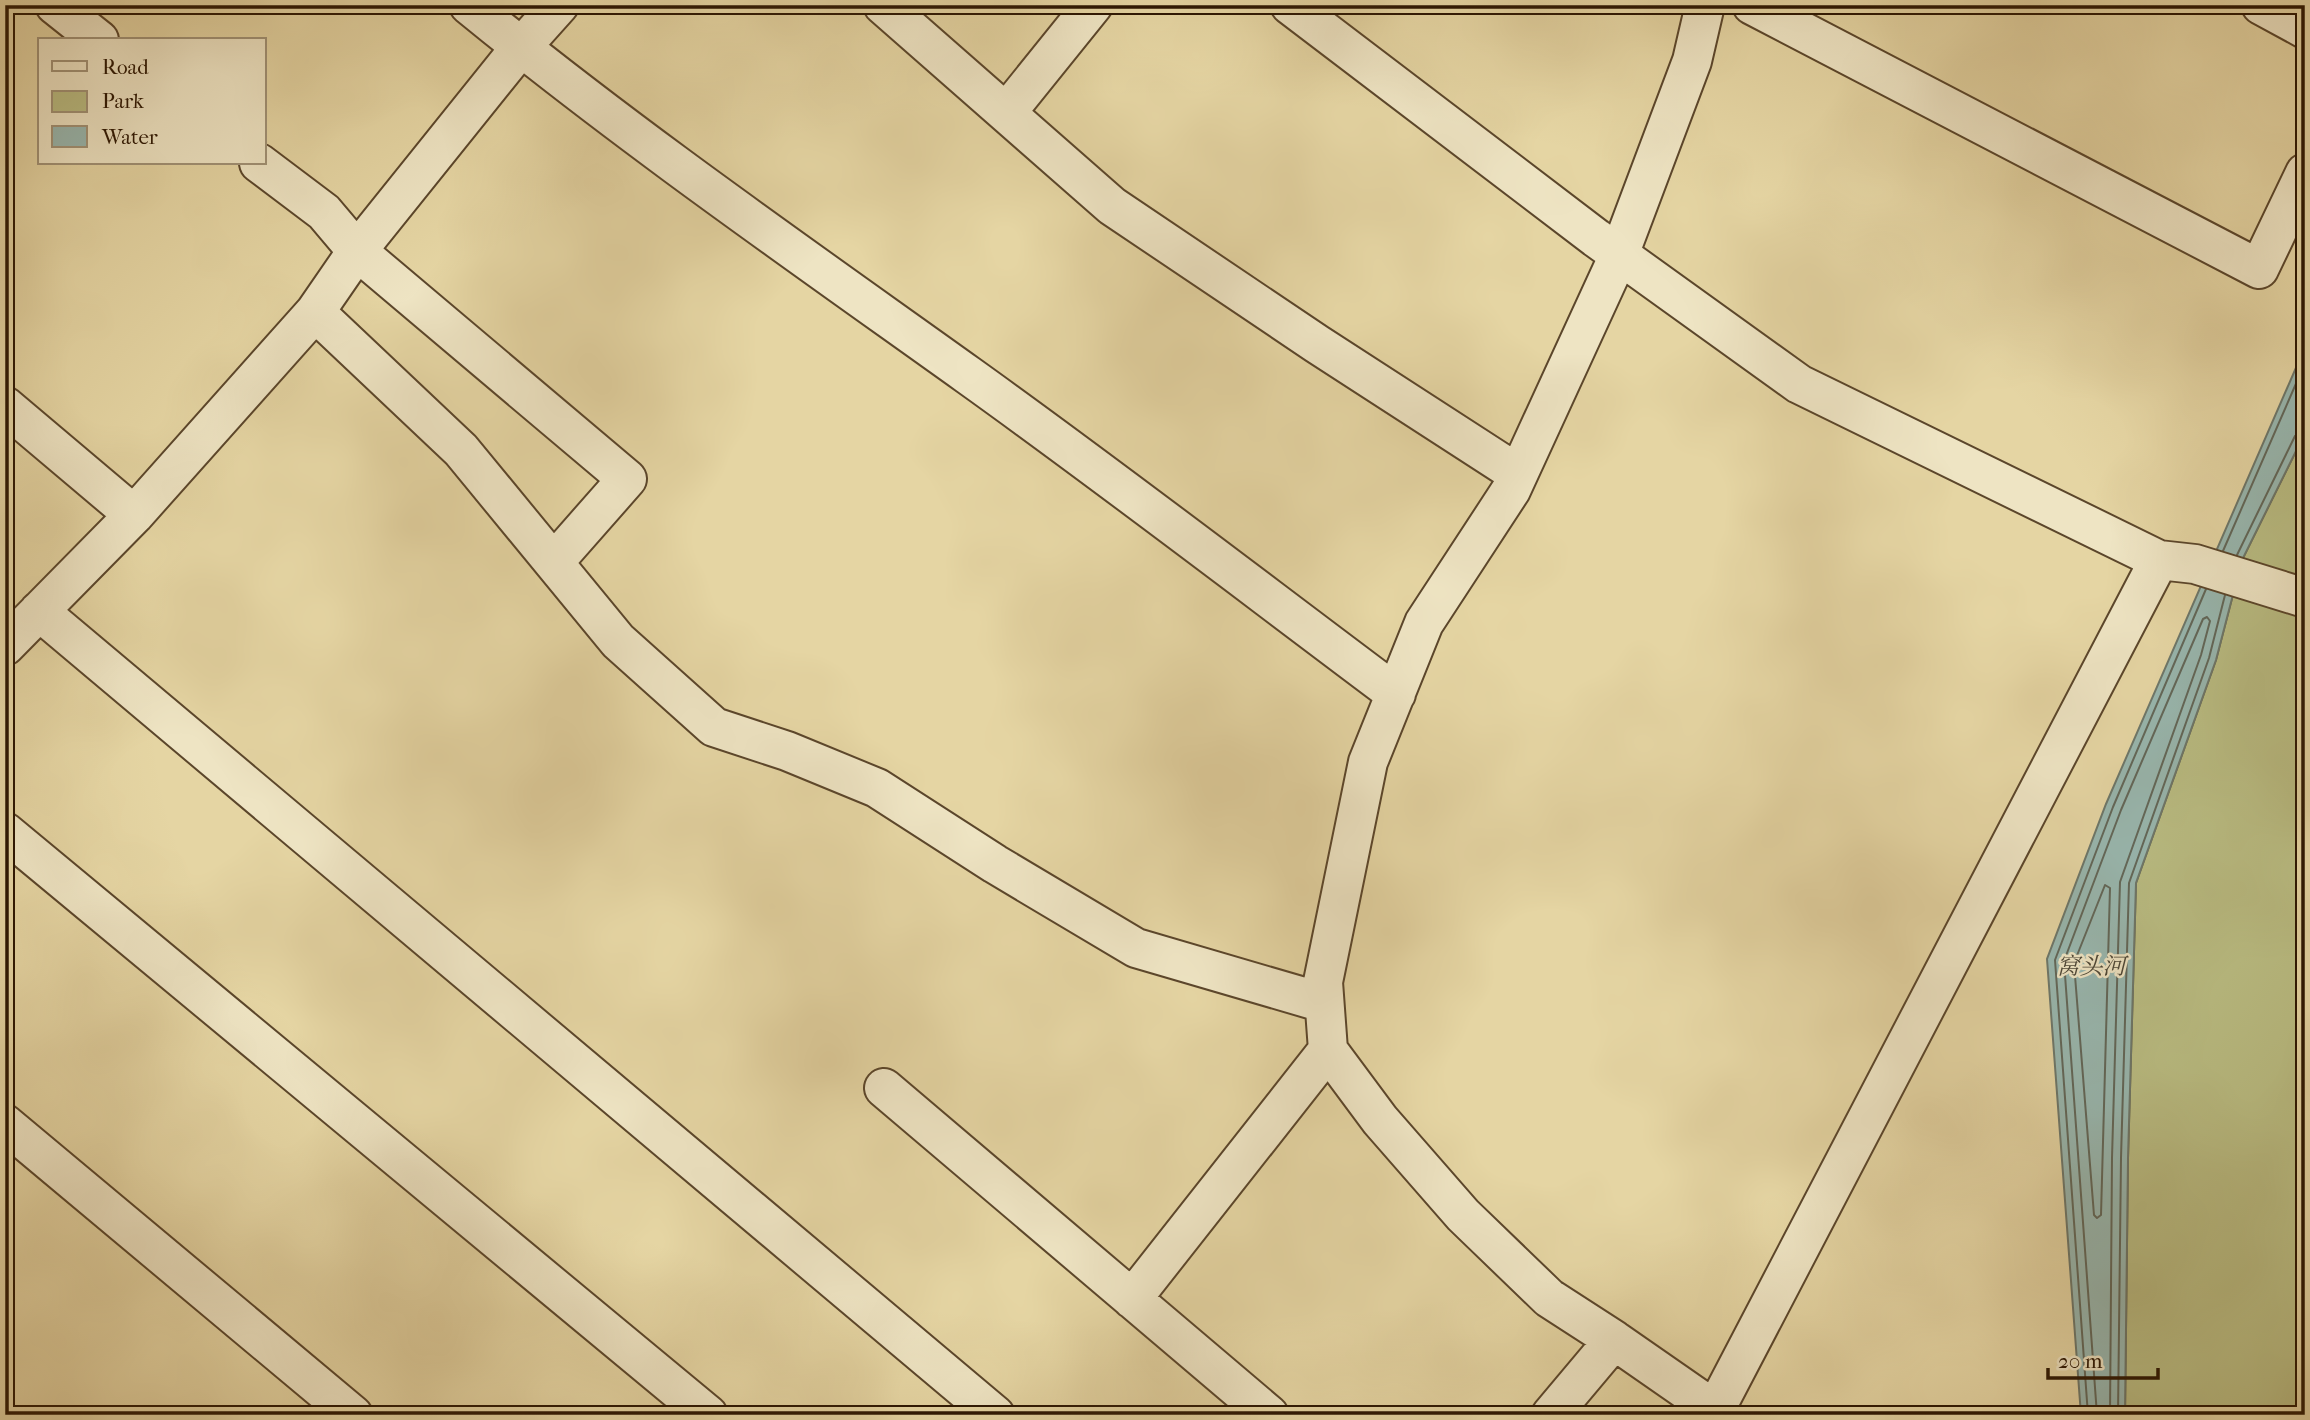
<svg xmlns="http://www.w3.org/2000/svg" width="2310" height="1420" viewBox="0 0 2310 1420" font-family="'IM FELL French Canon','Noto Serif SC',serif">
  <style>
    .green { fill: #b9bc82; stroke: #736a42; stroke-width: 2 }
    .water { fill: #98b7af; stroke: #6d776a; stroke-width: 2 }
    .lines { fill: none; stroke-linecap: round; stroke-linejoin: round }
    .shore { stroke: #626759; stroke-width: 2 }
    .street-casing { stroke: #5b462b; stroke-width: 42 }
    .street { stroke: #eee4c3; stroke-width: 38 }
    .labels { text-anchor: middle; stroke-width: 5; stroke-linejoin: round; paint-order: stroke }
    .water-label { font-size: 23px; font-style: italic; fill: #4d4737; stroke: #eee4c3 }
  </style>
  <rect width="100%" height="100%" fill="#e5d5a3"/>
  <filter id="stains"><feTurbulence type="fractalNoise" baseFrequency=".00286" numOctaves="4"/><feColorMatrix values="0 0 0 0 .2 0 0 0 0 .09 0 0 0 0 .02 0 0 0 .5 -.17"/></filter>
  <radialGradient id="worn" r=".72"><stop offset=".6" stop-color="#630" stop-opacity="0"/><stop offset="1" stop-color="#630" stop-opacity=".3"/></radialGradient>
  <path class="green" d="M 2305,433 L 2305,1415 L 2125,1415 L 2128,1158 L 2136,883 L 2216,660 L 2242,560 Z"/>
  <path class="water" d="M 2305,347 L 2305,433 L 2242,560 L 2216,660 L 2136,883 L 2128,1158 L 2125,1415 L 2081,1415 L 2047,959 L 2106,804 Z"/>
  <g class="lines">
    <path class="shore" d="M 2223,551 L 2305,363
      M 2237,555 L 2295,436 L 2305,432
      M 2105,885 L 2110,888 L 2101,1215 L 2097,1218 L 2094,1215 L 2074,963 Z
      M 2088,1415 L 2055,960 L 2113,807 L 2206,589
      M 2097,1415 L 2064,961 L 2121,810 L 2203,619 L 2207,617 L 2210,621 L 2201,655 L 2120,882 L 2112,1158 L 2110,1415
      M 2118,1415 L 2121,1158 L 2129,883 L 2209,658 L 2225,595"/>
    <g class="street-casing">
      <path id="street" d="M 55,5 L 99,40
        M 469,5 C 629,136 799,254 968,375 C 1112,478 1253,587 1396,694
        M 883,5 L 1112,206 L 1317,344 L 1518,474
        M 1290,5 L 1596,238 L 1799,384 L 2159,560 L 2195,564 L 2305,598
        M 1752,5 L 2259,269 L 2305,173
        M 2261,5 L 2305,29
        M 1006,113 L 1093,5
        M 315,312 L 461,450 L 618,641 L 714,727 L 787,751 L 877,788 L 995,864 L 1136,948 L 1324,1003
        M 5,406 L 134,515
        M 554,562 L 627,479 L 357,251 L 516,53 L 559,5
        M 39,611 L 995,1415
        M 5,646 L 134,515 L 315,312 L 357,251 L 324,212 L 259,163
        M 5,832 L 708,1415
        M 884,1088 L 1269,1415
        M 5,1124 L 353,1415
        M 1132,1299 L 1328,1050
        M 1614,1340 L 1722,1415
        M 1715,1410 L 2159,560
        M 1551,1415 L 1614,1340 L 1549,1298 L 1463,1215 L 1380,1120 L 1328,1050 L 1323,982 L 1368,762 L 1424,623 L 1511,490 L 1619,255 L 1692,61 L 1705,5"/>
    </g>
    <use href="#street" class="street"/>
  </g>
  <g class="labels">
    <g class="water-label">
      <text x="2091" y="974">窝头河</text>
    </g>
  </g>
  <rect width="2310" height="1420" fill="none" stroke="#e5d5a3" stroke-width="28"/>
  <rect x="7" y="7" width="2296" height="1406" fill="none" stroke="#2d1703" stroke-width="3.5"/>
  <rect x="14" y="14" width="2282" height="1392" fill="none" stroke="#2d1703" stroke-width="2"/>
  <rect x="38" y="38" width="228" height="126" fill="#eee4c3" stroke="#a19276" stroke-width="2"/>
  <rect x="52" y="61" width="35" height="10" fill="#eee4c3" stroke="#a19276" stroke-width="2"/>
  <text x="102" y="74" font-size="21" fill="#2d1703">Road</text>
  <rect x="52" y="91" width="35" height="21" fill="#b9bc82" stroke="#a19276" stroke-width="2"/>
  <text x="102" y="108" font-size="21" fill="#2d1703">Park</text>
  <rect x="52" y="126" width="35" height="21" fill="#98b7af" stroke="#a19276" stroke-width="2"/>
  <text x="102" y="144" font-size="21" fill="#2d1703">Water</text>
  <path d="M2048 1368v10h110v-10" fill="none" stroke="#2d1703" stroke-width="3.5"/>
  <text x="2058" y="1368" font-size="21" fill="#2d1703" stroke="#eee4c3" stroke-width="5" paint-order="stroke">20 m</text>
  <rect width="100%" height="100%" filter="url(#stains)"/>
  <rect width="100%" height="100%" fill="url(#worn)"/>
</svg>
